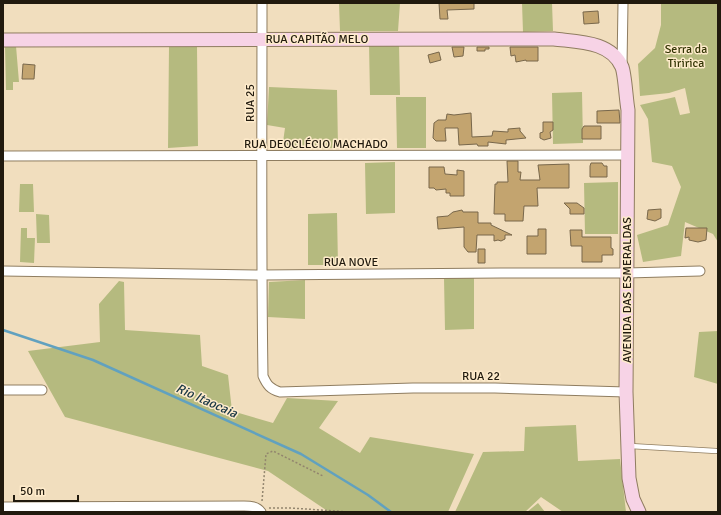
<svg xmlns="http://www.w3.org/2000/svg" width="721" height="515" viewBox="0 0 721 515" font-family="Signika,sans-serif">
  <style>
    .green { fill: #b5ba7f }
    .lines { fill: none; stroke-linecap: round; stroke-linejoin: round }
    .stream { stroke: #61a1bf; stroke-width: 2.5 }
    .building { fill: #c3a46f; stroke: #78674b }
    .service-casing { stroke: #8f7d60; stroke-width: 6 }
    .minor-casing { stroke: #8f7d60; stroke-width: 11 }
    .secondary-casing { stroke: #8f7d60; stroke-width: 15 }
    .path { stroke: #92856e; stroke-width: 1.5; stroke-dasharray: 2 2; stroke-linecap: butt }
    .service { stroke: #fff; stroke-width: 4.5 }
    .minor { stroke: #fff; stroke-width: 9 }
    .secondary { stroke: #f7d3e6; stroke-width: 13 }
    .labels { text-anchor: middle; stroke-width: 3; stroke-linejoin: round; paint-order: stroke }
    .street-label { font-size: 12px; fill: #211a0e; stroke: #feebcb }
    .park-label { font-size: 12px; fill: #333505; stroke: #feebcb }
    .water-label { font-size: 13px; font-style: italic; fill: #183644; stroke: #feebcb }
  </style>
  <rect width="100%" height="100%" fill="#f1debe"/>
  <path class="green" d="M 339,3 L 400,3 L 398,31 L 340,31 Z
    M 522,3 L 552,3 L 553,31 L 523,32 Z
    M 661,3 L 718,3 L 718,242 L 713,234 L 685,222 L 681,256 L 643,262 L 637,235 L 668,225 L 681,187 L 672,166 L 652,162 L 648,119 L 640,105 L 675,97 L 680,115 L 690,113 L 685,88 L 669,93 L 640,96 L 638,64 L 655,48 L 661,25 Z
    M 369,44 L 399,44 L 400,95 L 370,95 Z
    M 5,46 L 16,46 L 19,82 L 13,82 L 13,90 L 6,90 Z
    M 169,47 L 197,47 L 198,146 L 168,148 Z
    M 269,87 L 337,90 L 338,148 L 282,149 L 285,128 L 267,125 Z
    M 582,92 L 583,143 L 553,144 L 552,93 Z
    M 396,97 L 426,97 L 426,148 L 397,148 Z
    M 395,162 L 395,213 L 366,214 L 365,163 Z
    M 618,182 L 618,234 L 585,234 L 584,183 Z
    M 20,184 L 33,184 L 34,212 L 19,212 Z
    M 337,213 L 338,265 L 308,265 L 308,214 Z
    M 36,214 L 49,215 L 50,243 L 37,243 Z
    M 21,228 L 27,228 L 27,238 L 35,238 L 34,263 L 20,262 Z
    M 444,278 L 474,278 L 474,329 L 445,330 Z
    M 305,280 L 305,319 L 268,317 L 269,282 Z
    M 119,281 L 124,282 L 125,330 L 200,335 L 202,366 L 228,375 L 232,411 L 273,423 L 287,398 L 338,401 L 319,428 L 360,453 L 370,437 L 474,454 L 448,512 L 329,512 L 268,471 L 65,417 L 28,351 L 100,342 L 99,304 Z
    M 718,331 L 718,384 L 694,377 L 699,332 Z
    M 576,425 L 578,461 L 620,459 L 626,512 L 563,512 L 541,497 L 525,512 L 455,512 L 483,452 L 524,451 L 525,427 Z
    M 538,503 L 545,512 L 527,512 Z"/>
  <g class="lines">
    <path class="stream" d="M 3,330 L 93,360 L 301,454 L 368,495 L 391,512"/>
  </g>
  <path class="building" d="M 439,3 L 474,3 L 474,9 L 447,10 L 448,19 L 440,19 Z
    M 598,11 L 599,23 L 584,24 L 583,12 Z
    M 452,47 L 464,47 L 463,56 L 454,57 Z
    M 477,47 L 489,47 L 489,49 L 485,49 L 485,51 L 477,51 Z
    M 510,47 L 538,47 L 538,61 L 526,61 L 526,60 L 516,62 L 515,55 L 511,56 Z
    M 439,52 L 441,60 L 430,63 L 428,55 Z
    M 23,64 L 35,65 L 34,79 L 22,79 Z
    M 619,110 L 620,123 L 597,123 L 597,111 Z
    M 471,113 L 472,137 L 492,136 L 493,131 L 508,132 L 508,129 L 520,128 L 520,131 L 526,138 L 506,140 L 506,144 L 488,142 L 488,146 L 478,146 L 477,144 L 459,145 L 458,128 L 445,128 L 446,141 L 436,141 L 433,138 L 434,123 L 438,120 L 446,120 L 447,114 L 454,115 Z
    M 543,122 L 553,122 L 553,130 L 550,132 L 551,138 L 544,140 L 540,138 L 540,133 L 543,132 Z
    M 584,126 L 601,126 L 601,139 L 582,139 L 582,129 Z
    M 507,161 L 518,161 L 518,172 L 521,172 L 520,180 L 540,180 L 538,165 L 569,164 L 569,188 L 537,188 L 538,206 L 524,206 L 523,221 L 505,221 L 505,214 L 494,214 L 495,184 L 497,184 L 497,182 L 508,182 Z
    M 591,163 L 602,163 L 604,166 L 607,166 L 607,177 L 590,177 L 590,166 Z
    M 429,167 L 444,167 L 445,174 L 457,175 L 457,170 L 464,171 L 464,196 L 450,196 L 450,193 L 446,193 L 446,189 L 436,190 L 434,188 L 429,188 Z
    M 564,203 L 577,203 L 584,208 L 584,214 L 570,214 L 570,209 Z
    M 661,209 L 661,218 L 655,221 L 647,219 L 648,210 Z
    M 462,210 L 463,212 L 478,212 L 478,223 L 491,223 L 491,225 L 512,235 L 505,235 L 505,239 L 501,241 L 498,240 L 494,241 L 494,235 L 477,235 L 476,252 L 468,252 L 464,247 L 464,227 L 438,229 L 437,217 L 448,216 L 453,212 Z
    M 686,228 L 707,228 L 706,240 L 698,242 L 689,240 L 689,237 L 685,238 Z
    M 538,229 L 546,229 L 546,254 L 527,254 L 527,236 L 538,236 Z
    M 570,230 L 582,230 L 582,237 L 611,237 L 611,248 L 613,249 L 613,255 L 602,255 L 602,262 L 582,262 L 582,246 L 571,246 Z
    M 478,249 L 485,249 L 485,263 L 478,263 Z"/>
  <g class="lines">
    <g class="service-casing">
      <path id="service" d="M 630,446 L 716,451"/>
    </g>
    <g class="minor-casing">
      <path id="minor" d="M 262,3 C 262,127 261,251 263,376 C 267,385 270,389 280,392 L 413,388 L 495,388 L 626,392
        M 622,66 L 623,3
        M 3,156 L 628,155
        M 3,271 L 261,275 L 501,273 L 627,273 L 700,271
        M 3,390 L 42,390
        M 3,507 L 244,506 C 250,506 257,506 261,512"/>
    </g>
    <g class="secondary-casing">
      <path id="secondary" d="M 3,40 L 554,39 C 578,42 611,41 622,67 C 625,75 626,99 628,110 L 626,392 L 629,478 L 633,499 L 639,512"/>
    </g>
    <path class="path" d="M 262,501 L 266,454 L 273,451 L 323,476
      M 269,508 L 291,508 L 350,512"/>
    <use href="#service" class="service"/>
    <use href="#minor" class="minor"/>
    <use href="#secondary" class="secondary"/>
  </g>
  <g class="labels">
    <g class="street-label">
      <text x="317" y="43">RUA CAPITÃO MELO</text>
      <text transform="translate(250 103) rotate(-90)" y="4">RUA 25</text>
      <text x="316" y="148">RUA DEOCLÉCIO MACHADO</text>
      <text x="351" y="266">RUA NOVE</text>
      <text transform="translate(627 290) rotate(-90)" y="4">AVENIDA DAS ESMERALDAS</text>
      <text x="481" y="380">RUA 22</text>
    </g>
    <g class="park-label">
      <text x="686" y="53">Serra da<tspan x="686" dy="14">Tiririca</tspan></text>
    </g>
    <g class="water-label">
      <text transform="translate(207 400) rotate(24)" y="5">Rio Itaocaia</text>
    </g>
  </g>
  <rect width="721" height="515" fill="none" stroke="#211a0e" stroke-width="8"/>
  <path d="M14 495v6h64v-6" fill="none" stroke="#211a0e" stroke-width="2"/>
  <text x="20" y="495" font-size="12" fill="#211a0e" stroke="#feebcb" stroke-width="3" paint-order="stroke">50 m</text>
</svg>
